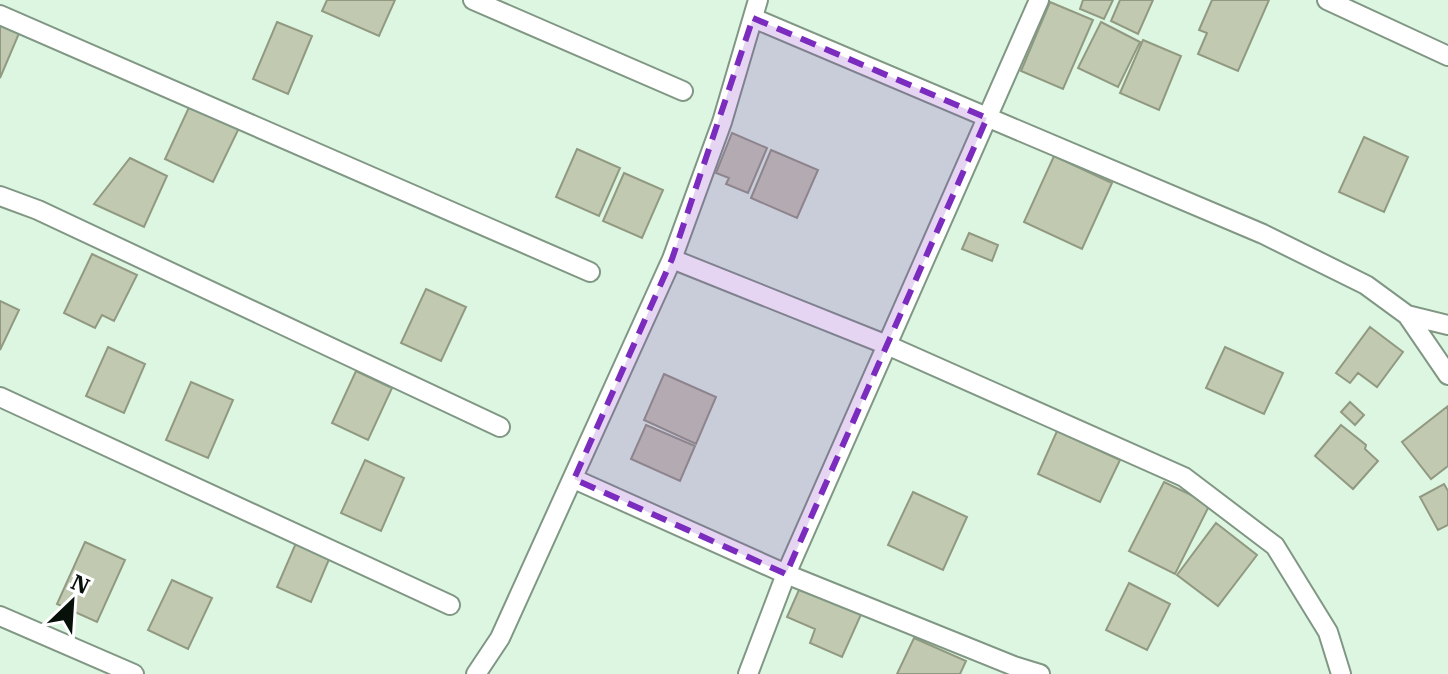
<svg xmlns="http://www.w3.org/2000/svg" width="1448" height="674" viewBox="0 0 1448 674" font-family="'IBM Plex Serif',serif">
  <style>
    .building { fill: #c1cab0; stroke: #919a81; stroke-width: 2 }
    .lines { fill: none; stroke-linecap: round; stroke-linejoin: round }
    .minor-casing { stroke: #809784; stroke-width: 22 }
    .minor { stroke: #fff; stroke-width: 18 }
    .marked { fill: #7b2cbf; fill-opacity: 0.2; stroke: #7b2cbf; stroke-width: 6; stroke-dasharray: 16 10; stroke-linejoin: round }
  </style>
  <rect width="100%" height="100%" fill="#ddf6e2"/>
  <path class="building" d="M 327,0 L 395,0 L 379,36 L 322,11 Z
    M 1083,0 L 1113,0 L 1104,19 L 1080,9 Z
    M 1120,0 L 1153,0 L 1138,34 L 1111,21 Z
    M 1212,0 L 1269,0 L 1238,71 L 1198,54 L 1207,33 L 1199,30 Z
    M 1050,2 L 1093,20 L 1063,89 L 1021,71 Z
    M 0,22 L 20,31 L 0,78 Z
    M 277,22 L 312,36 L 288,94 L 253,79 Z
    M 1101,22 L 1140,42 L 1118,87 L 1078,68 Z
    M 1143,40 L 1181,56 L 1159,110 L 1120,93 Z
    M 191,103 L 240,126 L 213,182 L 165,159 Z
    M 732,133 L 767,148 L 748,193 L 726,184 L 729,178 L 716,173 Z
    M 1364,137 L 1408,157 L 1384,212 L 1339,192 Z
    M 577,149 L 620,168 L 599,216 L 556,197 Z
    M 771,150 L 818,170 L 797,218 L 751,198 Z
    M 1054,156 L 1112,183 L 1082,249 L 1024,222 Z
    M 130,158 L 167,176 L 144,227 L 94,204 Z
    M 624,173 L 663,190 L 642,238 L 603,221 Z
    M 969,233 L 998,245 L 992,261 L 962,249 Z
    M 92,254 L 137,275 L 114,321 L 102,315 L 95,328 L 64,313 Z
    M 426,289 L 466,307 L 441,361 L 401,343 Z
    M 0,301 L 19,310 L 0,350 Z
    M 1370,327 L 1403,352 L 1377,387 L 1358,373 L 1350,383 L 1336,373 Z
    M 108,347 L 145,364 L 124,413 L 86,396 Z
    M 1225,347 L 1283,373 L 1264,414 L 1206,388 Z
    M 356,371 L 392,388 L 368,440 L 332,423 Z
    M 664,374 L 716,397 L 696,444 L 644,420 Z
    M 191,382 L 233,400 L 208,458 L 166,440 Z
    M 1350,402 L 1364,415 L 1355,425 L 1341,412 Z
    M 1448,406 L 1448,466 L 1431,479 L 1402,442 Z
    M 646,425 L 695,446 L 680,481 L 631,459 Z
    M 1341,425 L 1366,445 L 1365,449 L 1378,461 L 1353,489 L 1315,456 Z
    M 1057,431 L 1120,460 L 1100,502 L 1038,474 Z
    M 365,460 L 404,478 L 381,531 L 341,513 Z
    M 1164,482 L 1210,504 L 1175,574 L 1129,551 Z
    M 1444,484 L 1448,491 L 1448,525 L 1438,530 L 1420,497 Z
    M 913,492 L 967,517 L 943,570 L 888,545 Z
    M 1216,523 L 1257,555 L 1218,606 L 1177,575 Z
    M 85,542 L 125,560 L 97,622 L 57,604 Z
    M 296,543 L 330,557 L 311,602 L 277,587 Z
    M 172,580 L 212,598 L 188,649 L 148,630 Z
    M 802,583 L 863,610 L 842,657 L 810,643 L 815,629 L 787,617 Z
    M 1129,583 L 1170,604 L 1147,650 L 1106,630 Z
    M 914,638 L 966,661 L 960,674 L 897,674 Z"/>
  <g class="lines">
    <g class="minor-casing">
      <path id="minor" d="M 473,0 L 683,91
        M 1327,0 L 1448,56
        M 0,15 L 590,272
        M 753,18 L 1263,234 L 1366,285 L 1407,315 L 1448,375
        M 0,196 L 38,210 L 500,427
        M 672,259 L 887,345 L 1184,477 L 1275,546 L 1328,632 L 1341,674
        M 1407,315 L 1448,325
        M 0,397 L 450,605
        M 574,479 L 786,574 L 1014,666 L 1040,674
        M 0,616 L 134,674
        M 476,674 L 500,638 L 672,259 L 722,122 L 758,0
        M 748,674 L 786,574 L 1039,0"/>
    </g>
    <use href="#minor" class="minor"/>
  </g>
  <path class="marked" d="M 753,18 L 987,118 L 786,574 L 574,479 L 672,259 Z"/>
  <g transform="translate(72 602) rotate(25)" stroke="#ffffff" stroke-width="6" paint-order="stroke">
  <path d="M0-6L14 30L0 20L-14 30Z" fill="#08100a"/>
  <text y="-12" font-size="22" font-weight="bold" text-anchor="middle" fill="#08100a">N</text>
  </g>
</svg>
